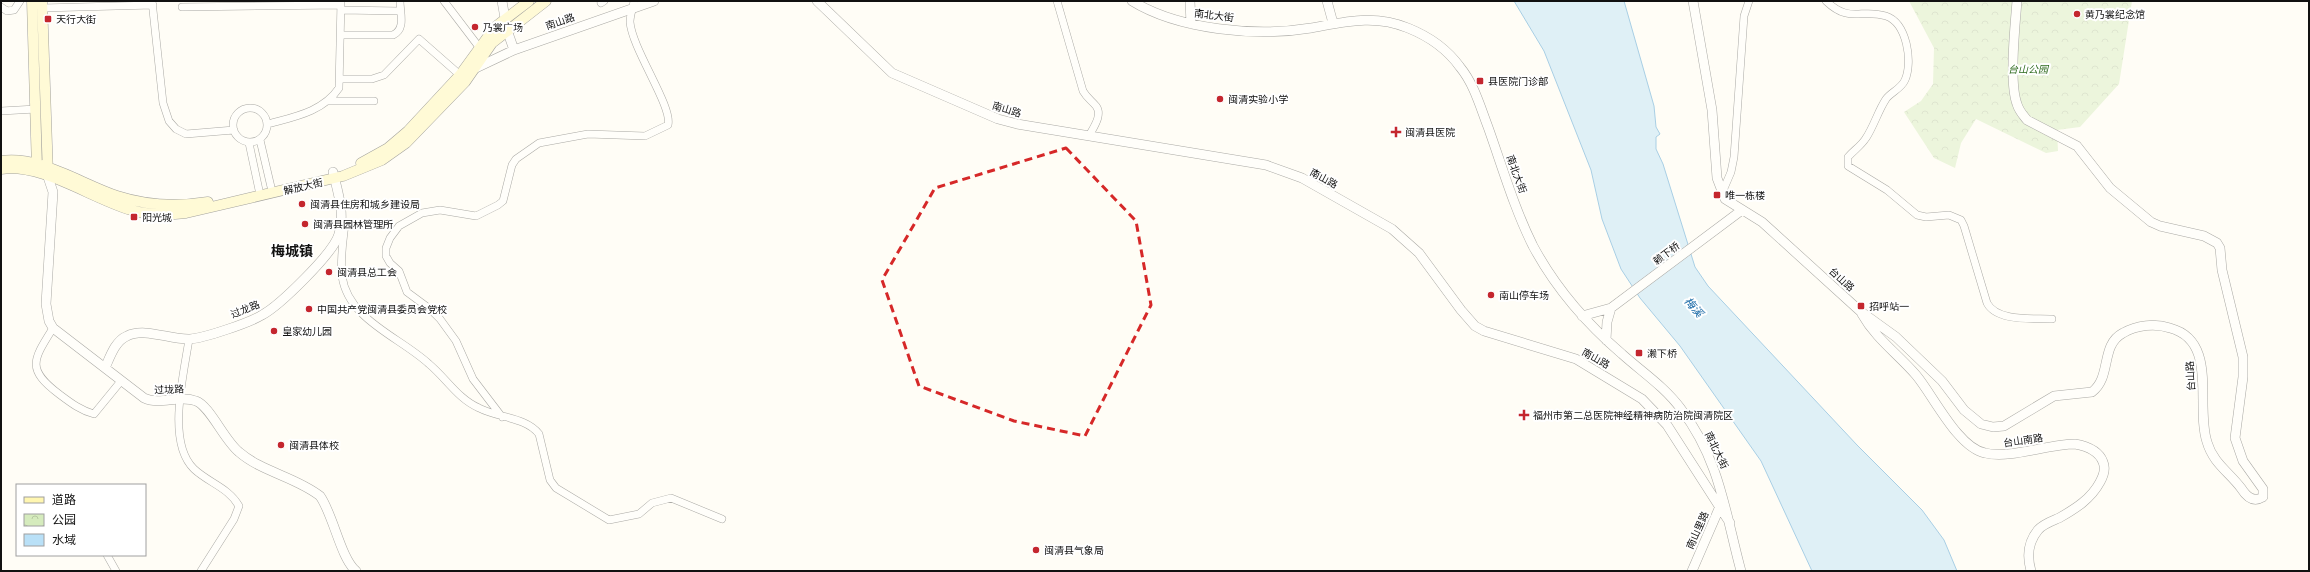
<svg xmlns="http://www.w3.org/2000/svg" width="2310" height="572" viewBox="0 0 2310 572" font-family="Literata,'Noto Sans SC',serif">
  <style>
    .park { fill: url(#park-crowns) }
    .water { fill: #b9e0f7; stroke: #3f96cf }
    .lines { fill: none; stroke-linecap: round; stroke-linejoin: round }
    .minor-casing { stroke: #444; stroke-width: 8 }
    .tertiary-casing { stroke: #444; stroke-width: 10 }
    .secondary-casing { stroke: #333; stroke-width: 11 }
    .minor { stroke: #fff; stroke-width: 7 }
    .tertiary { stroke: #fff; stroke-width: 9 }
    .secondary { stroke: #fff6b0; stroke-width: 10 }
    .marked { fill: none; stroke: #d62828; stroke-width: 3; stroke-dasharray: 8 5; stroke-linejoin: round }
    .poi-dot { fill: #c4262e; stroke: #fff; stroke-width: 1.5 }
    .labels { text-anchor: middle; stroke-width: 4; stroke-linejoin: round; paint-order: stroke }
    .poi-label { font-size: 10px; fill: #111; stroke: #fff; text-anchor: start }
    .street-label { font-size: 10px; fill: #111; stroke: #fff }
    .park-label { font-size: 10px; font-style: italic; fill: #2f6b1f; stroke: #fff }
    .water-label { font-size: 11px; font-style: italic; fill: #1768a6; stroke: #fff }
    .district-label { font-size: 14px; font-weight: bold; fill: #111; stroke: #fff }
  </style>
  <defs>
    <pattern id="park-crowns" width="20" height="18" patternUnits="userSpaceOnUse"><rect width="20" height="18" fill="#d5ebbd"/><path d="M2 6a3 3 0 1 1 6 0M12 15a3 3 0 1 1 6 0" fill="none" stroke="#b6c8a1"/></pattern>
  </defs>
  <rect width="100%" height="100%" fill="#fffdf5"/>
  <path class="park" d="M 1909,1 L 2132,1 L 2119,84 L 2080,127 L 2057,130 L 2058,151 L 2046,153 L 1976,119 L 1961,143 L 1955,168 L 1934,158 L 1904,112 L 1921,101 L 1933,84 L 1934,48 Z"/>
  <path class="water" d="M 1514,1 L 1624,1 L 1654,106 L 1656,127 L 1660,134 L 1656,137 L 1656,149 L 1663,164 L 1695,267 L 1708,286 L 1857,445 L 1922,510 L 1944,540 L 1957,571 L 1812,571 L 1761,461 L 1680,346 L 1640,298 L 1621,269 L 1602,219 L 1591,170 L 1544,51 Z"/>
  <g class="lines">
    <g class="minor-casing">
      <path id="minor" d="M 152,1 L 163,103 L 169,121 L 176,129 L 186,134 L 234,130
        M 444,1 L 479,47
        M 1057,1 L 1083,91 C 1087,98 1091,100 1096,106 C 1103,115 1093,128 1089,136
        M 1826,1 C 1850,24 1861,8 1886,16 C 1907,23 1913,62 1905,80 C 1901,89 1891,92 1886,99 C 1878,111 1874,126 1866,138 C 1861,146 1854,150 1848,157 L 1848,166 L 1887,190 L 1917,215 L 1926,217 L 1949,215 L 1961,220 L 1964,226 L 1987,303 C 1997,322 2033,318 2052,319
        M 601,3 L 604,1
        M 1,7 L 7,11 L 14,10 L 20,1
        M 182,7 L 341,5
        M 42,8 L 153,5
        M 341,10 L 400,11
        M 341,35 L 393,35 C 406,29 400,13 400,1
        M 340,79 L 372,79 L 384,75 L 419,39 L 460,75
        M 328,101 L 374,101
        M233 125a17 17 0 1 1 34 0a17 17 0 1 1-34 0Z
        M 1,111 L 36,109
        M 268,124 C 293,117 323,112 339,88 L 341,1
        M 260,140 L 271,187
        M 249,143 L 259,190
        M 1722,193 L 1731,172 L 1734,157 L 1744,16 L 1749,1
        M 345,224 C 343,241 340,258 342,276 C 348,320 400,337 429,364 C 446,378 458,399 479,408 C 498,418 526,417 539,434 L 550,480 L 556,488 L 609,520 L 639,514 L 652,503 L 671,498 L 722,519
        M 53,328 C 33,360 26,369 59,394 C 71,403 80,410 94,414 L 121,381
        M 189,339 C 184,374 166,442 194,469 C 209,483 229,488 239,506 L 234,519 L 201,571
        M 502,417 L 473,379 L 456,341 L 440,319 L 430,309 L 407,292 L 399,271 L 390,263 L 386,256 L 386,248 L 390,238 L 399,226 L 422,213 L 440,210 L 476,216 L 498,205 L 503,201 L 512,165 L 516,159 L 539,143 L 588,134 L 645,136 L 668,125 C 673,107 632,49 630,22 C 630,15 633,8 634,1
        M 107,555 L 116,571"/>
    </g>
    <g class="tertiary-casing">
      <path id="tertiary" d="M 502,1 L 507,30 L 514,50
        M 817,1 L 892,73 L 998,119 L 1017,124 L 1266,165 L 1302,178 L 1392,229 L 1419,253 L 1461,310 L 1475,326 L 1484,331 L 1576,359 L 1642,399 L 1667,425 L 1730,523
        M 1132,1 C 1179,30 1257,37 1311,28 C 1345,22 1374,14 1408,28 C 1428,36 1447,49 1460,67 C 1474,84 1480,106 1488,127 C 1502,166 1514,208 1533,246 C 1555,287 1587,324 1622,354 C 1642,372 1665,387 1681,409 C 1720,460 1725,512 1741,571
        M 1190,1 L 1191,24
        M 1327,1 L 1333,23
        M 1693,1 L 1712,110 L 1717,178 L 1725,199 L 1762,222 L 1860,311 L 1896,337 L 1942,381 L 1964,410 L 1981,424 L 1993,427 L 2004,426 L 2054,396 L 2092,392 C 2112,377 2100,345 2123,333 C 2137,325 2155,323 2170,328 C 2219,341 2195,405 2207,442 C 2213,463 2229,472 2241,488 C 2246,496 2253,503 2263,497 L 2263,489 L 2243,461 L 2235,438 L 2243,377 L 2243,357 L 2222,270 L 2220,248 L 2217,243 L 2204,236 L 2160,226 L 2151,222 L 2110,188 L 2077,146 L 2027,120 C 2023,115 2019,111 2017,104 C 2009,83 2015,26 2017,1
        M 476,68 L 514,50 L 654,1
        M 48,177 L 53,192 L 46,304 L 49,321 L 53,328 L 144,398 C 161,406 179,394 196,401 C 210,406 224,440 239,452 C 262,472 296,477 320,496 C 333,514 341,559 356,571
        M 1862,314 C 1876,339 1898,354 1916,375 C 1933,395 1958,448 1985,453 C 2011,459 2048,444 2075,444 C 2086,446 2099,451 2103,462 C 2106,469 2104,475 2100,482 C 2091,499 2075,509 2059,518 C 2052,521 2043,524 2038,530 C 2028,542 2027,557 2031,571
        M 1582,316 L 1611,308
        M 1606,340 L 1607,322 L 1611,308 L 1742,210
        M 105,368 C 110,357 115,341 127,336 C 145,327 170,340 190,339 C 204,338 249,323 262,315 C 279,306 334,253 339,234 C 345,213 338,193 333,172
        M 1692,571 L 1721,504"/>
    </g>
    <g class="secondary-casing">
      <path id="secondary" d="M 32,1 L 37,169
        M 42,1 L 48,175
        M 1,161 C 39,155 81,184 117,196 C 148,206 177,207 208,202
        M 361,163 L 388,148 L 408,131 L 460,75 L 495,27 L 529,1
        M 1,169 C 43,163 90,198 131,210 C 149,215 167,215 186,213 L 343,176 L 382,160 L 406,143 L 465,82 L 492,43 L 546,1"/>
    </g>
    <use href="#minor" class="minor"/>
    <use href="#tertiary" class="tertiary"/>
    <use href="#secondary" class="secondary"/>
  </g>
  <path d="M0 0H2310V572H0ZM 1066,148 L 1136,221 L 1151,305 L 1085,436 L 1014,421 L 919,386 L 882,280 L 935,188 Z" fill="#fffdf5" fill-opacity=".55" fill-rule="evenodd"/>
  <path class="marked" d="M 1066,148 L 1136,221 L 1151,305 L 1085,436 L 1014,421 L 919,386 L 882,280 L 935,188 Z"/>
  <g class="poi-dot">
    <circle cx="2077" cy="14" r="4"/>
    <rect x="44" y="15" width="8" height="8" rx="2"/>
    <circle cx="475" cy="27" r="4"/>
    <rect x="1476" y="77" width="8" height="8" rx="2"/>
    <circle cx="1220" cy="99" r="4"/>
    <path d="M1394 126h4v4h4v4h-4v4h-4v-4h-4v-4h4z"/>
    <rect x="1713" y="191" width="8" height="8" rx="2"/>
    <circle cx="302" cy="204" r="4"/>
    <rect x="130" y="213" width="8" height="8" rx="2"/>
    <circle cx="305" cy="224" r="4"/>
    <circle cx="329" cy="272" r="4"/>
    <circle cx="1491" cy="295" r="4"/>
    <rect x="1857" y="302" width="8" height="8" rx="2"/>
    <circle cx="309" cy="309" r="4"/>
    <circle cx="274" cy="331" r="4"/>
    <rect x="1635" y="349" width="8" height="8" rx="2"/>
    <path d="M1522 409h4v4h4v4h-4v4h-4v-4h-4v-4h4z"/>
    <circle cx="281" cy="445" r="4"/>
    <circle cx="1036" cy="550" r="4"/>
  </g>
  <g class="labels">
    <g class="poi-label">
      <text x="2085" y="18">黄乃裳纪念馆</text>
      <text x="56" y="23">天行大街</text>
      <text x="483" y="31">乃裳广场</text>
      <text x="1488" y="85">县医院门诊部</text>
      <text x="1228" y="103">闽清实验小学</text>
      <text x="1405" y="136">闽清县医院</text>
      <text x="1725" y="199">唯一栋楼</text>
      <text x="310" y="208">闽清县住房和城乡建设局</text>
      <text x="142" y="221">阳光城</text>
      <text x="313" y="228">闽清县园林管理所</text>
      <text x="337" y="276">闽清县总工会</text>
      <text x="1499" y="299">南山停车场</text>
      <text x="1869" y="310">招呼站一</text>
      <text x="317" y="313">中国共产党闽清县委员会党校</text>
      <text x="282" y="335">皇家幼儿园</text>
      <text x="1647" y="357">濑下桥</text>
      <text x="1533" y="419">福州市第二总医院神经精神病防治院闽清院区</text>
      <text x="289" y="449">闽清县体校</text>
      <text x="1044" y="554">闽清县气象局</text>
    </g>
    <g class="street-label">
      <text transform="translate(1214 15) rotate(7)" y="4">南北大街</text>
      <text transform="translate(560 21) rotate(-19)" y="4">南山路</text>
      <text transform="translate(1007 109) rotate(17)" y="4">南山路</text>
      <text transform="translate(1517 174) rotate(70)" y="4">南北大街</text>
      <text transform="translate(1324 178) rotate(28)" y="4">南山路</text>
      <text transform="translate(303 186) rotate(-13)" y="4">解放大街</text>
      <text transform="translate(1666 253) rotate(-37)" y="4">赖下桥</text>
      <text transform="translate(1842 279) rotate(42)" y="4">台山路</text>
      <text transform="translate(245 309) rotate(-22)" y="4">过龙路</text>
      <text transform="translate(1596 358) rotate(29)" y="4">南山路</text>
      <text transform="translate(2190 376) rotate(-94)" y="4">台山路</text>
      <text transform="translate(169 389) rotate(-2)" y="4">过垅路</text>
      <text transform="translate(2023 440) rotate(-8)" y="4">台山南路</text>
      <text transform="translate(1717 450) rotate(64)" y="4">南北大街</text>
      <text transform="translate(1697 530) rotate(-66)" y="4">南山里路</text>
    </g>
    <g class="park-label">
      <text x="2028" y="73">台山公园</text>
    </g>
    <g class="water-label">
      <text transform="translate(1694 307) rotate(50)" y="4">梅溪</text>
    </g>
    <g class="district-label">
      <text x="292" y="256">梅城镇</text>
    </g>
  </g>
  <rect width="2310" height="572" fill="none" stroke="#111111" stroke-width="4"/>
  <rect x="16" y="484" width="130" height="72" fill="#ffffff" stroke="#a0a0a0"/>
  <rect x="24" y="497" width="20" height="6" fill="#fff6b0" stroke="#a0a0a0"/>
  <text x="52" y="504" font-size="12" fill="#111111">道路</text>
  <rect x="24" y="514" width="20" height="12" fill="url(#park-crowns)" stroke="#a0a0a0"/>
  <text x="52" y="524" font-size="12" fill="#111111">公园</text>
  <rect x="24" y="534" width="20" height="12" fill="#b9e0f7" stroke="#a0a0a0"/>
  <text x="52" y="544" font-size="12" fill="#111111">水域</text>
</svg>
